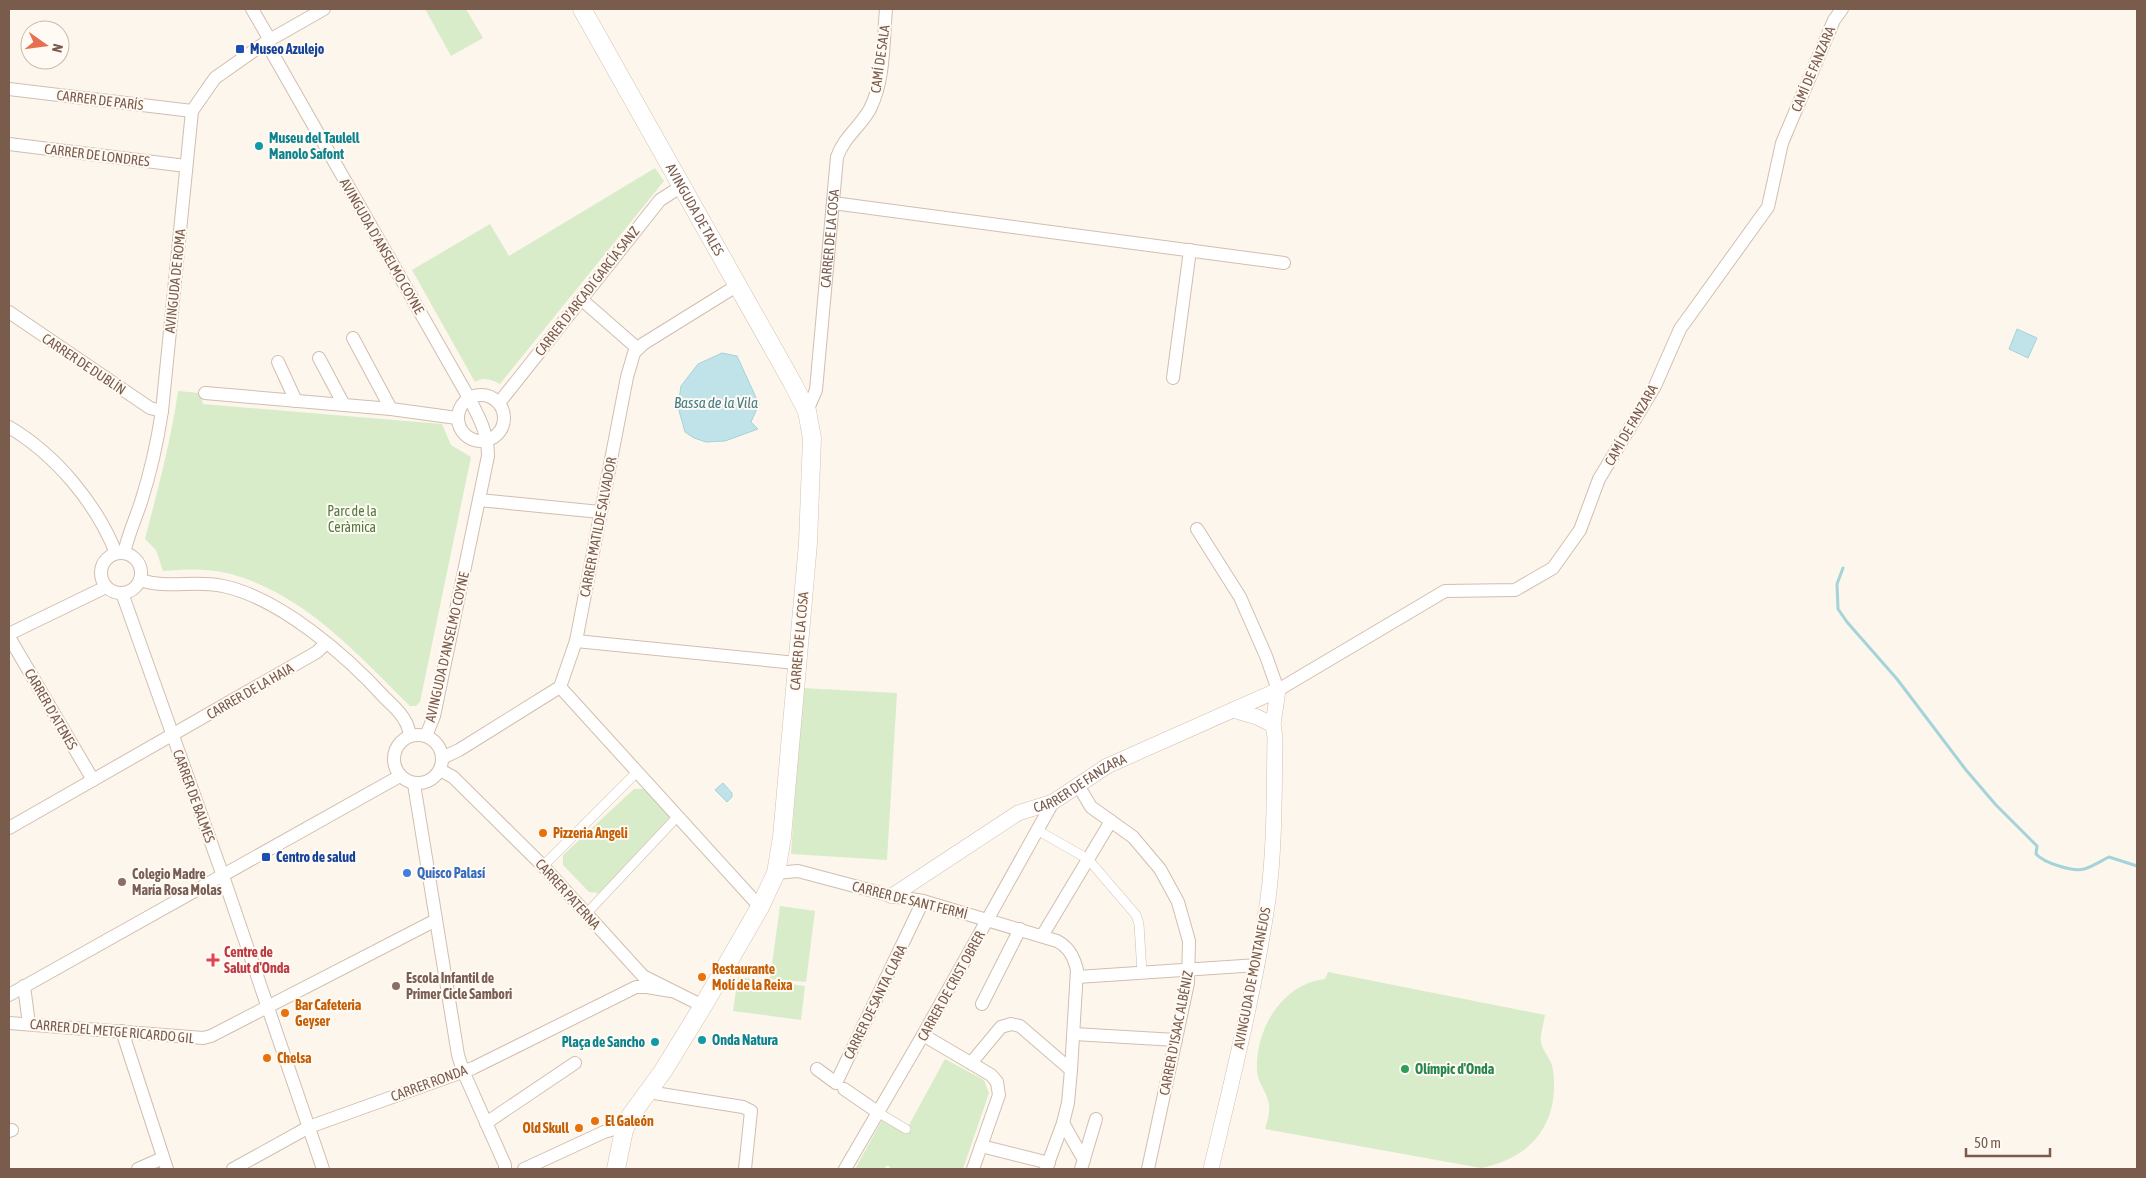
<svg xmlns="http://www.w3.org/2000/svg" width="2146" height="1178" viewBox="0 0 2146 1178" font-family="'Asap Condensed',sans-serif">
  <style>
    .green { fill: #d8ecc9 }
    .water { fill: #bfe3e8; stroke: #a5d3da }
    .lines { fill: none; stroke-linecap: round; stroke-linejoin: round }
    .stream { stroke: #a5d3da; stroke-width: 3 }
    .pedestrian-casing { stroke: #d1beb0; stroke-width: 10 }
    .minor-casing { stroke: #d1beb0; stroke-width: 14 }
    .tertiary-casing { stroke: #d1beb0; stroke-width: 16 }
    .secondary-casing { stroke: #d6c0b0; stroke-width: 19 }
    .pedestrian { stroke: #fff; stroke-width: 9 }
    .minor { stroke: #fff; stroke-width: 12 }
    .tertiary { stroke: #fff; stroke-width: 15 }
    .secondary { stroke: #fff; stroke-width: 18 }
    .transit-dot { fill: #1a4fb4; stroke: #fffaf3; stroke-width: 2 }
    .culture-dot { fill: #0f9aa8; stroke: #fffaf3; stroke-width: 2 }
    .food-dot { fill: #e8710a; stroke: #fffaf3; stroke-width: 2 }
    .shop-dot { fill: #3f7fe0; stroke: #fffaf3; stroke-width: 2 }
    .education-dot { fill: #8d6e63; stroke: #fffaf3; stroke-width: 2 }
    .health-dot { fill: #e0444e; stroke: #fffaf3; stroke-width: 2 }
    .leisure-dot { fill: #2e9e5b; stroke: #fffaf3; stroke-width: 2 }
    .labels { text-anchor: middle; stroke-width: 4; stroke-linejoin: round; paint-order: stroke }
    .transit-label { font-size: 14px; font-weight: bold; fill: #164399; stroke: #fffaf3; text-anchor: start }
    .street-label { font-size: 14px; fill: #7a5c4d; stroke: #fffaf3 }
    .culture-label { font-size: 14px; font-weight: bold; fill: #0d838f; stroke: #fffaf3; text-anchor: start }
    .park-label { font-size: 14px; fill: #537a41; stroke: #fffaf3 }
    .food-label { font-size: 14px; font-weight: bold; fill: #c56008; stroke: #fffaf3; text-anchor: start }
    .shop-label { font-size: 14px; font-weight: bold; fill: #366cbe; stroke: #fffaf3; text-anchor: start }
    .education-label { font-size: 14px; font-weight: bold; fill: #785e54; stroke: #fffaf3; text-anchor: start }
    .health-label { font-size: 14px; font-weight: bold; fill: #be3a42; stroke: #fffaf3; text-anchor: start }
    .leisure-label { font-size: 14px; font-weight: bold; fill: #27864d; stroke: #fffaf3; text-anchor: start }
    .water-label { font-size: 15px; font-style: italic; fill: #437c86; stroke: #fffaf3 }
  </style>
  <rect width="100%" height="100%" fill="#fdf6ec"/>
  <path class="green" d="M 425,9 L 466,9 L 483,38 L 451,56 Z
    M 655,168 L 664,181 L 500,384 C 492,380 484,376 475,382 L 412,270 L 490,224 L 509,256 Z
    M 178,391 L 200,393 L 203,404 L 442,424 L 451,445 L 471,457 L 420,702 L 416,706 L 410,706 C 357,654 306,595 231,574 C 209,568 185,569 163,571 L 156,550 L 145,539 C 158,489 171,441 178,391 Z
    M 802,688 L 897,693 L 887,860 L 791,854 Z
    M 634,789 L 647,789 L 669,812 L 669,825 L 599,893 L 589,892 L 563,865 L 563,855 Z
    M 780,906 L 815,911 L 806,982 L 770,979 Z
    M 1328,972 L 1545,1015 C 1544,1023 1540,1034 1541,1042 C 1542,1051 1552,1059 1553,1070 C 1560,1123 1532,1158 1481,1168 L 1265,1129 C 1267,1122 1270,1113 1269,1106 C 1269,1095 1258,1084 1257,1071 C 1255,1029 1282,984 1325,979 Z
    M 738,977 L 805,986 L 801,1020 L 733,1011 Z
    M 945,1059 L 984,1080 L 989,1093 L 963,1169 L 889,1169 L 890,1166 L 886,1166 L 885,1169 L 855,1169 L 882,1120 L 907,1134 L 909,1125 Z"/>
  <path class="water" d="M 2017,329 L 2037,338 L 2028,358 L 2009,349 Z
    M 722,353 L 737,356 L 759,404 L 751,422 L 758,429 L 725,441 L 706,442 L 694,438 L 685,432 L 678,407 L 681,386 L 698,364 Z
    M 723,783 L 732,793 L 732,797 L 727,802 L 715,790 Z"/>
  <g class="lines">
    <path class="stream" d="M 1843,568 L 1837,584 L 1838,609 L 1847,622 L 1897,679 L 1966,770 L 1996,805 L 2037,846 L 2036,854 C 2044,863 2073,872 2084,869 C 2092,867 2101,861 2109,857 L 2137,866"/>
    <g class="pedestrian-casing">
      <path id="pedestrian" d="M 1037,830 L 1088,859 L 1136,915 L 1139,924 L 1142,973
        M 543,866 L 637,772
        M 586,914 L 678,816
        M 879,1113 L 906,1129"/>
    </g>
    <g class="minor-casing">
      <g id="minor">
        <path d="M 252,9 L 270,40"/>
        <path d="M 266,42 L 469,398 C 479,417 488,433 488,456 L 434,716 L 426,736"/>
        <path d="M 9,89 L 192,111"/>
        <path d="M 9,144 L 186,166"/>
        <path d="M 833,203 L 1284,263"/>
        <path d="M 581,299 L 637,348"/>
        <path d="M 9,312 L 150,408 L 162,411"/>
        <path d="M 353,338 L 391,409"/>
        <path d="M 319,358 L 344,405"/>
        <path d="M 278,362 L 296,401"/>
        <path d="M 1173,378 L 1190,250"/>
        <path d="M 205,393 L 391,409 L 457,418"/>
        <circle cx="481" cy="418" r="23"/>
        <path d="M 499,403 L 660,200 L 682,186"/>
        <path id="s1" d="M 807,411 L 816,390 L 837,157 C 844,137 860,127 870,109 C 885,79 883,41 886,9"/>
        <path d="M 9,427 C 56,455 96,503 116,553"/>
        <path d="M 479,500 L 600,512"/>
        <path d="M 1197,529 L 1240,597 L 1266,656 L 1278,690 L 1445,591 L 1515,590 L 1553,568 L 1580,530 L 1599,479 L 1655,386 L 1680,329 L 1768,207 L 1782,143 L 1834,20 L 1842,9"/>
        <path d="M 124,553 C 128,535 135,520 141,502 C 151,471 157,444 162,411 L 192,111 L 215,78 L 266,42 L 324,9"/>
        <circle cx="121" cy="573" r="20"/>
        <path d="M 140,580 C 167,589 194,580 223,586 C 280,598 347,656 385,698 C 392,705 401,712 405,721 C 408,725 409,731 410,735"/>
        <path d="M 122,593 L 223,876 L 323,1169"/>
        <path d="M 9,634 L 106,587"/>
        <path d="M 9,637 L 93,780"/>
        <path d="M 576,641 L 796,663"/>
        <path d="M 560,687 L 760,907"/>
        <circle cx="418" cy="759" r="24"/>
        <path d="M 442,758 L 459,750 L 560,687 L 576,641 L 627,377 L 634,353 L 643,344 L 738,285"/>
        <path d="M 440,770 L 453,777 L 543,866 L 643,976 L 703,1006"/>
        <path d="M 414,784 L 458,1055 L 463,1071 L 505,1165 L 505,1169"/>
        <path d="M 1078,785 L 1091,807 L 1133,837 L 1160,869 L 1178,902 L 1189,941 L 1188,983 L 1148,1169"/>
        <path d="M 9,828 L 317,652 L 326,643"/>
        <path d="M 776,873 L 798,871 L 892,896 L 923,901 L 1057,941 C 1069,947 1074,957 1077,970 L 1071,1070 L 1068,1103 L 1063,1123 L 1046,1169"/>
        <path d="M 1042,936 L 1111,821"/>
        <path d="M 1077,977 L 1258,965"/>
        <path d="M 24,986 L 29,1024"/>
        <path d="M 9,995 L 400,776"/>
        <path d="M 982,1004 L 1020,929"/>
        <path d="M 9,1023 L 203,1038 L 211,1036 L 436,920"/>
        <path d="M 122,1031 L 167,1169"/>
        <path d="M 1074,1034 L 1176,1040"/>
        <path d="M 923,1035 L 991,1075 L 997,1082 L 999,1095 L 973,1169"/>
        <path d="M 971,1063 L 1001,1027 L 1011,1024 L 1020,1026 L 1071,1070"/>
        <path d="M 817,1069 L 836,1083 L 923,901"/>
        <path d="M 844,1089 L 879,1113"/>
        <path d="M 648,1092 L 743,1107 L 751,1111 L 745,1169"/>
        <path d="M 486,1123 L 575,1063"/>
        <path d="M 1063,1123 L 1084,1160"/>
        <path d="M 9,1131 L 12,1130"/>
        <path d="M 981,1146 L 1049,1163"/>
        <path d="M 138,1169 L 163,1158"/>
        <path d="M 233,1169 L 309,1127 L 473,1068 L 636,987 L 647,987 L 671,991"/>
        <path d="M 524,1169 L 604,1132 L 614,1129 L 624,1130"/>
        <path d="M 845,1169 L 923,1035 L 1053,802"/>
        <path d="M 1081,1169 L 1096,1119"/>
      </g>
    </g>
    <g class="tertiary-casing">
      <g id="tertiary">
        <path d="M 1233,710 L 1257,717 L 1273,725"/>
        <path id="s2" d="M 892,896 L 1018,813 L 1053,802 L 1107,766 L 1278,690 L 1273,725 L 1275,737 C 1274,791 1275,846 1268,899 C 1255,990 1232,1080 1211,1169"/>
      </g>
    </g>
    <g class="secondary-casing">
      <g id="secondary">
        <path id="s3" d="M 582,9 L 792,382 L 807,411 L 812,438 L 808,543 L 782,837 L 776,873 L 760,907 L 703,1006 L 663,1071 L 631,1115 L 624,1130 L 616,1169"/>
      </g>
    </g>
    <use href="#pedestrian" class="pedestrian"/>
    <use href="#minor" class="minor"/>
    <use href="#tertiary" class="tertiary"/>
    <use href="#secondary" class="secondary"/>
  </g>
  <g class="transit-dot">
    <rect x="235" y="44" width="10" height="10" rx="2.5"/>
    <rect x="261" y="852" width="10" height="10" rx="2.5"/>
  </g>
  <g class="culture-dot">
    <circle cx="259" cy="146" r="5"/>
    <circle cx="702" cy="1040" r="5"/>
    <circle cx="655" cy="1042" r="5"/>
  </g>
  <g class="food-dot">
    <circle cx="543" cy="833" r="5"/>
    <circle cx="702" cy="977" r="5"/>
    <circle cx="285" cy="1013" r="5"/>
    <circle cx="267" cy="1058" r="5"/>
    <circle cx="595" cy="1121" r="5"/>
    <circle cx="579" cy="1128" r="5"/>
  </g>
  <circle class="shop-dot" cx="407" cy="873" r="5"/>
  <g class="education-dot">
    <circle cx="122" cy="882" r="5"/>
    <circle cx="396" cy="986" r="5"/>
  </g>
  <path class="health-dot" d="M210.5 952.5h5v5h5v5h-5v5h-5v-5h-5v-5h5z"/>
  <circle class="leisure-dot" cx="1405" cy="1069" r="5"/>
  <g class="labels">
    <g class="transit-label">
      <text x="250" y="54">Museo Azulejo</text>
      <text x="276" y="862">Centro de salud</text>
    </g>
    <g class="street-label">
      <text transform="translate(880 59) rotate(-82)" y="5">CAMÍ DE SALA</text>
      <text transform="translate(1813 69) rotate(-67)" y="5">CAMÍ DE FANZARA</text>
      <text transform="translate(100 100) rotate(7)" y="5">CARRER DE PARÍS</text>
      <text transform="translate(97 155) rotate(7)" y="5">CARRER DE LONDRES</text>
      <text dy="5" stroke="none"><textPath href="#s3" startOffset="230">AVINGUDA DE TALES</textPath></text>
      <text dy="5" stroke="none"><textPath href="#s1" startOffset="175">CARRER DE LA COSA</textPath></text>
      <text transform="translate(382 246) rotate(60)" y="5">AVINGUDA D'ANSELMO COYNE</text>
      <text transform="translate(175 281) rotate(-84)" y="5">AVINGUDA DE ROMA</text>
      <text transform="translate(587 291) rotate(-52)" y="5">CARRER D'ARCADI GARCÍA SANZ</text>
      <text transform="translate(84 364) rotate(34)" y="5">CARRER DE DUBLÍN</text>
      <text transform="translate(1631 425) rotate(-60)" y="5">CAMÍ DE FANZARA</text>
      <text transform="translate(598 527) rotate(-79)" y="5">CARRER MATILDE SALVADOR</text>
      <text transform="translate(799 641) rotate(-85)" y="5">CARRER DE LA COSA</text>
      <text transform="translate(447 647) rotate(-77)" y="5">AVINGUDA D'ANSELMO COYNE</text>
      <text transform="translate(250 691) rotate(-30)" y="5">CARRER DE LA HAIA</text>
      <text transform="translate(51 709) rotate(60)" y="5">CARRER D'ATENES</text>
      <text dy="5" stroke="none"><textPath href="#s2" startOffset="220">CARRER DE FANZARA</textPath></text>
      <text transform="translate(194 796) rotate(70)" y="5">CARRER DE BALMES</text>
      <text transform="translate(568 894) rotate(48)" y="5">CARRER PATERNA</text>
      <text transform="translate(910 900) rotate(14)" y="5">CARRER DE SANT FERMÍ</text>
      <text transform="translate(1252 978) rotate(-79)" y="5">AVINGUDA DE MONTANEJOS</text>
      <text transform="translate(951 986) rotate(-61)" y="5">CARRER DE CRIST OBRER</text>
      <text transform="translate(875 1002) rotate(-64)" y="5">CARRER DE SANTA CLARA</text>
      <text transform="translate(112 1031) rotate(5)" y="5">CARRER DEL METGE RICARDO GIL</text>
      <text transform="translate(1176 1033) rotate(-79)" y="5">CARRER D'ISAAC ALBÉNIZ</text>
      <text transform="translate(429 1083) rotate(-20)" y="5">CARRER RONDA</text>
    </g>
    <g class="culture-label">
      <text x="269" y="143">Museu del Taulell<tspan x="269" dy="16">Manolo Safont</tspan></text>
      <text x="712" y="1045">Onda Natura</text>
      <text x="645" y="1047" text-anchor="end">Plaça de Sancho</text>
    </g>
    <g class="park-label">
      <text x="352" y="516">Parc de la<tspan x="352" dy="16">Ceràmica</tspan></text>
    </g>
    <g class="food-label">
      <text x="553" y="838">Pizzeria Angeli</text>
      <text x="712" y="974">Restaurante<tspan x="712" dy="16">Molí de la Reixa</tspan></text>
      <text x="295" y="1010">Bar Cafeteria<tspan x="295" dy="16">Geyser</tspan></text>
      <text x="277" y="1063">Chelsa</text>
      <text x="605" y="1126">El Galeón</text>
      <text x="569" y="1133" text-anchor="end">Old Skull</text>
    </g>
    <g class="shop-label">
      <text x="417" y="878">Quisco Palasí</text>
    </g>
    <g class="education-label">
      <text x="132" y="879">Colegio Madre<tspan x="132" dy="16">María Rosa Molas</tspan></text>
      <text x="406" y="983">Escola Infantil de<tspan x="406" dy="16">Primer Cicle Sambori</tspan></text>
    </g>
    <g class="health-label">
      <text x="224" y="957">Centre de<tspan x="224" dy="16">Salut d'Onda</tspan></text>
    </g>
    <g class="leisure-label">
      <text x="1415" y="1074">Olímpic d'Onda</text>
    </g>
    <g class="water-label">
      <text x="716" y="408">Bassa de la Vila</text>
    </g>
  </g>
  <rect width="2146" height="1178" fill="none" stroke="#7a5c4d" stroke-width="20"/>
  <g transform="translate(45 45) rotate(104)"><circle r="24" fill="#fffaf3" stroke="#cabbb1"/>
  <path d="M0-4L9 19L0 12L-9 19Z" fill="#e76f51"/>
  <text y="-8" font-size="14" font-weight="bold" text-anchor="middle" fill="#7a5c4d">N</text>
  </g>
  <path d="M1966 1148v8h84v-8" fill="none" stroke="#7a5c4d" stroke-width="2.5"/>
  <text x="1974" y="1148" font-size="15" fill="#7a5c4d" stroke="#fffaf3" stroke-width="4" paint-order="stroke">50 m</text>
</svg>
